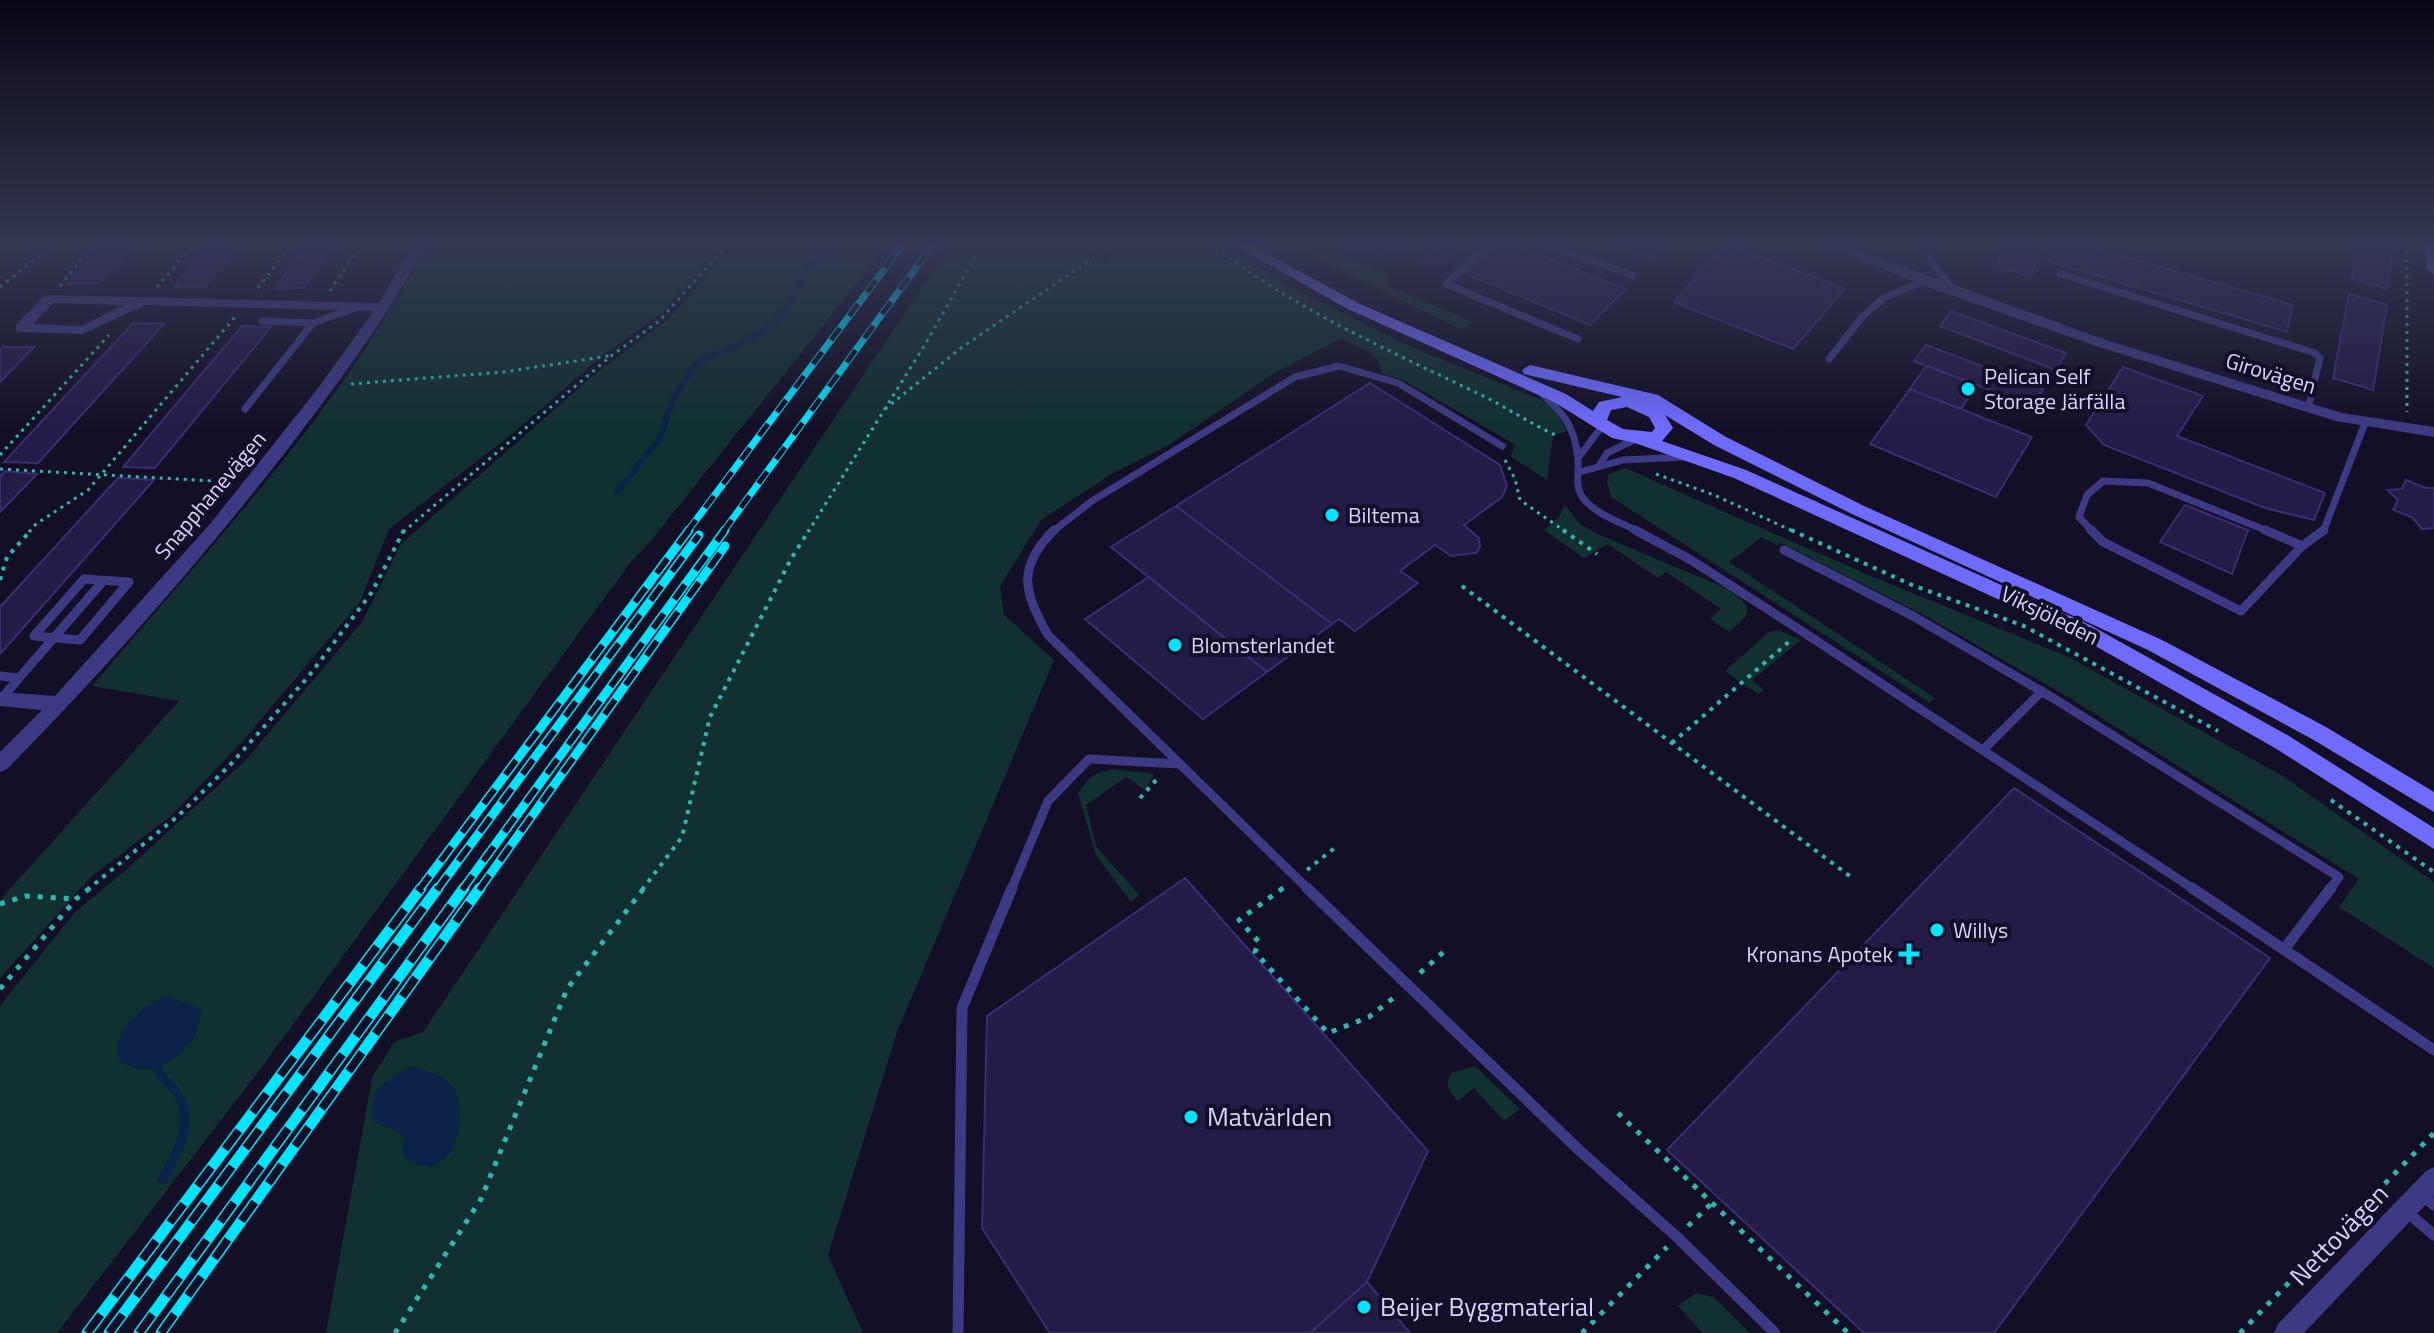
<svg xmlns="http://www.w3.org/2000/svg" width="2434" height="1333" viewBox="0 0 2434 1333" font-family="'Titillium Web',sans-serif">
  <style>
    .green { fill: #12302f }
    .water { fill: #0c2248 }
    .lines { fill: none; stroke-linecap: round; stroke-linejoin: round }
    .stream-far1 { stroke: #0c2248; stroke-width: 6 }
    .stream { stroke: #0c2248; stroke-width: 9 }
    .building { fill: #241b47; stroke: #3b2d73; stroke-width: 2 }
    .path-far2 { stroke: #2fb8b0; stroke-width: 3; stroke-dasharray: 3 5; stroke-linecap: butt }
    .path-far1 { stroke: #2fb8b0; stroke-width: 4; stroke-dasharray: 4 6; stroke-linecap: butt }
    .path { stroke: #2fb8b0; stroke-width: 5; stroke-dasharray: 5 8; stroke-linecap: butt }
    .lane-far2 { stroke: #3d3a85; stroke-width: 7 }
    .lane-far1 { stroke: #3d3a85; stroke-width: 9 }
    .lane { stroke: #3d3a85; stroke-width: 11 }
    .street { fill: #3d3a85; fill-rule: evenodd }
    .secondary { fill: #6f6bff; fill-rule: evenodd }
    .rail-far2-casing { stroke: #00e5ff; stroke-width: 7 }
    .rail-far1-casing { stroke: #00e5ff; stroke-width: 9 }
    .rail-casing { stroke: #00e5ff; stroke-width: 11 }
    .rail-far2 { stroke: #130f26; stroke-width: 5; stroke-dasharray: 15; stroke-linecap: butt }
    .rail-far1 { stroke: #130f26; stroke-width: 6; stroke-dasharray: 18; stroke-linecap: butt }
    .rail { stroke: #130f26; stroke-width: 8; stroke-dasharray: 23; stroke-linecap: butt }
    .poi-dot { fill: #00e5ff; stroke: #130f26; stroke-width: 3 }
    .labels { text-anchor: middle; stroke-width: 8; stroke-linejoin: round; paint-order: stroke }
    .street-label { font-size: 22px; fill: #d9d4ff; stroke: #130f26 }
    .poi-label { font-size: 22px; fill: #d9d4ff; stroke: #130f26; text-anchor: start }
    .near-poi-label { font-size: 26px; fill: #d9d4ff; stroke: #130f26; text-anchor: start }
    .near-street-label { font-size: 26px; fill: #d9d4ff; stroke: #130f26 }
  </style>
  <rect width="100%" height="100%" fill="#130f26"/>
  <path class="green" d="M 429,243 L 724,243 L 663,312 L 603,355 L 512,434 L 389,529 L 360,602 L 242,742 L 172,815 L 91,877 L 0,978 L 0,900 L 179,701 L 92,686 C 175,588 263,492 339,387 C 372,341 401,292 429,243 Z
    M 735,243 L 889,243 L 650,542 L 630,563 L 262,1067 L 57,1333 L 0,1333 L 0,1006 L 75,912 L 127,869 L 245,761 L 362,622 L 401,544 L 594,375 L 670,318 Z
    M 958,243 L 1078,243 L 1082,252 L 1105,264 L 1128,243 L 1226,243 L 1276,280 L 1407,345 L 1543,401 L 1554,408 L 1567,431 L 1553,436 L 1547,480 L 1510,456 L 1516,445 L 1402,379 L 1382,374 C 1378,348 1359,350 1341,338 L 1276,372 L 1169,445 L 1113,473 L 1041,520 L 1000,586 L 1004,615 L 1054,660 L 897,1032 L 828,1255 L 863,1333 L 326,1333 L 372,1078 L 394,1042 L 423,1032 L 927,280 Z
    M 1285,243 L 1316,243 L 1393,278 L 1385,285 L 1473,322 L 1461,330 Z
    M 1625,468 L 1873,577 L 2069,657 L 2284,777 L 2434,882 L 2434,968 L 2339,907 L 2359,879 L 2068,697 L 1924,615 L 1781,543 L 1776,545 L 1762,537 L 1729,562 L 1935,698 L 1929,702 L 1611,497 L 1607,481 L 1609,474 Z
    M 1565,505 L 1580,524 L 1597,534 L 1728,589 C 1753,608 1754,612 1729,632 L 1710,619 L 1721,609 L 1666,572 L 1658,578 L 1608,544 L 1584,558 L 1544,530 L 1558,518 Z
    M 1779,630 L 1801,640 L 1752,680 L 1764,690 L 1758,694 L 1725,671 L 1769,632 Z
    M 1114,769 L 1154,774 L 1145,790 L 1126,777 L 1086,805 L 1096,846 L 1139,895 L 1131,902 L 1096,855 L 1078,793 C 1088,777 1096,772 1114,769 Z
    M 1475,1066 L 1520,1109 L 1504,1121 L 1474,1088 L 1458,1101 C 1449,1091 1444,1086 1451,1073 Z
    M 1696,1293 L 1714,1297 L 1750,1333 L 1703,1333 L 1678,1306 Z"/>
  <path class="water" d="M 165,996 L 200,1008 C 206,1044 153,1089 118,1059 C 112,1030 141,1008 165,996 Z
    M 411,1067 C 422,1070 437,1072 446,1080 C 465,1096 462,1131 451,1151 C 448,1157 439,1162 432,1167 L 411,1163 L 401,1152 L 405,1140 L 398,1131 L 374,1123 C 367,1092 384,1079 411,1067 Z"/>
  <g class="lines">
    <path class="stream-far1" d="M 617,492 L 660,438 L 672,402 L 691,370 L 701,360 L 741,344 L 770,326 L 785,312 L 809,266 L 842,243"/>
    <path class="stream" d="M 158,1062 C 155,1075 169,1082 176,1092 C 196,1120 177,1155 162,1180"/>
  </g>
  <path class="building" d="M 106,243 L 135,243 L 99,283 L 68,284 Z
    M 210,243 L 239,243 L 205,287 L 174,287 Z
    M 308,243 L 335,243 L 304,288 L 275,289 Z
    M 1336,243 L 1399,243 L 1402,245 L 1382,254 L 1348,251 Z
    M 1441,243 L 1464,243 L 1438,265 L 1422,259 Z
    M 1498,243 L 1510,243 L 1626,289 L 1590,325 L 1464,273 Z
    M 1609,243 L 1670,243 L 1652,260 Z
    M 2005,243 L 2042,243 L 2031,276 L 1996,267 Z
    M 2056,243 L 2077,243 L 2293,305 L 2287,332 L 2048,261 Z
    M 2360,243 L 2395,243 L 2387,289 L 2351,279 Z
    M 1726,244 L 1845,289 L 1793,349 L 1674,302 Z
    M 2349,294 L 2387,305 L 2373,390 L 2333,378 Z
    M 1951,311 L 2066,353 L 2056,370 L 1940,326 Z
    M 133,323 L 164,324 L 38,463 L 4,462 Z
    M 242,326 L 271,327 L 155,468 L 123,467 Z
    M 1926,345 L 2043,389 L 2033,406 L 1914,361 Z
    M 3,347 L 34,347 L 0,382 L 0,350 Z
    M 1926,366 L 1977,385 L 1961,409 L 1910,389 Z
    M 2123,367 L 2203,396 L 2177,436 L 2325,493 L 2314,520 L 2265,508 L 2104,445 L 2086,425 Z
    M 1370,383 L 1500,465 L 1507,486 L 1502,497 L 1464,525 L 1479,538 L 1480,547 L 1476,553 L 1451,556 L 1435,545 L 1400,571 L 1418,583 L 1355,631 L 1339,619 L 1332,624 L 1176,506 Z
    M 1910,389 L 2032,437 L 1996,497 L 1870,444 Z
    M 5,471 L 37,474 L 0,512 L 0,476 Z
    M 118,478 L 154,480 L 0,654 L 0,607 Z
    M 2406,480 L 2426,488 L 2434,488 L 2434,528 L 2422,529 L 2412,517 L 2393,510 L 2398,500 L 2387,490 L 2402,489 Z
    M 2185,505 L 2248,530 L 2232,574 L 2160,542 Z
    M 1176,506 L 1332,624 L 1267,672 L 1111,547 Z
    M 1149,577 L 1267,672 L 1203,719 L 1085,619 Z
    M 2014,788 L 2270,958 L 1994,1333 L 1864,1333 L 1667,1150 Z
    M 1185,878 L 1428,1151 L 1367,1282 L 1310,1333 L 1050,1333 L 982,1228 L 987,1016 Z
    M 1367,1282 L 1410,1333 L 1310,1333 Z"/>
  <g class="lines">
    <path class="path-far2" d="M 1210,243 C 1292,308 1384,348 1477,393 C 1505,406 1530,424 1558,436
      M 2407,243 L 2407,412
      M 60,286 L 94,243
      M 0,287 L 55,243
      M 157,287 L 195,243
      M 258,288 L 292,243
      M 330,291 L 361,243
      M 351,384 L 503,372 L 609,356
      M 885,409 L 961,348 L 1099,254 L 1109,243
      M 0,455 L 109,335
      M 1505,460 L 1515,479 L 1520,500 L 1566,532
      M 0,469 L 231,482
      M 1656,474 L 1714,495 L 1795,532
      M 29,532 L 36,524 L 88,490 L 235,317
      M 403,532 L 611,356 L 659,321 L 729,243
      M 808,532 L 926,343 L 983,243"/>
    <path class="path-far1" d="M 1563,530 L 1597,554
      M 1791,530 L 1912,585 L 2024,626 L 2218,731
      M 0,580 L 7,557 L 31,530
      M 1462,586 L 1851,877
      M 1672,743 L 1791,640
      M 1140,798 L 1157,779
      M 2331,800 L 2434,872
      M 1307,870 L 1337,846
      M 87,890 L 178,816 L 231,764 L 308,677 L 372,592 L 404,530
      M 642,890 L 682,837 L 710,717 L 791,559 L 809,530
      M 1280,890 L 1284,887"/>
    <path class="path" d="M 1283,888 L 1239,920 L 1259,942 L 1255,952 L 1328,1033 L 1369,1017 L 1396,996
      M 0,904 L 25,896 L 76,899
      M 1420,973 L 1448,948
      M 0,989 L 76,899 L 90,888
      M 1618,1113 L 1848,1333
      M 1688,1226 L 1712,1203
      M 395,1333 L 481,1199 L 567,989 L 644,888
      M 1582,1333 L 1667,1247
      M 2240,1333 L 2434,1133"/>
    <path class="lane-far2" d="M 1489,243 L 1446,284 L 1578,339
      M 1542,243 L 1632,275
      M 1926,243 L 1931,262 L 1955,292
      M 2061,274 L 2315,353 L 2320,358 L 2308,408
      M 262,321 L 313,323
      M 1829,359 L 1863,316 L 1885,297 L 1925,281
      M 1539,391 C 1563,413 1574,424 1578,458 C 1579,468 1576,480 1579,490 C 1585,511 1621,522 1639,532
      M 245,409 L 313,323 L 357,307
      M 1578,458 L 1603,425
      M 1599,466 L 1607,453 L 1636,439
      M 1580,472 L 1623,460 L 1684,457
      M 1052,532 L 1092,501 L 1295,377 L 1339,366 L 1398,383 L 1502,446
      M 2093,532 L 2079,517 L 2087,495 L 2103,481 L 2148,483 L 2270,532
      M 2323,532 L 2365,423"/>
    <path class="lane-far1" d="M 1054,530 C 1016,568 1024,592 1048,635 L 1309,890
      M 1635,530 L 1691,560 L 1797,628 L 2195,890
      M 2091,530 L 2103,542 L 2241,611 L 2302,546
      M 2265,530 L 2302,546
      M 2302,546 L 2324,530
      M 1784,550 L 1913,616 L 2053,698 L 2339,877 L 2329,890
      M 84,579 L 129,582 L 80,640 L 34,636 Z
      M 0,676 L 19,678 L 104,580
      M 1,699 L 19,678
      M 1984,749 L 2042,691
      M 1011,890 L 1048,801 L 1089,759 L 1179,764"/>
    <path class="lane" d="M 1307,888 L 1579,1150 L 1677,1237 L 1775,1333
      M 2192,888 L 2434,1050
      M 2285,948 L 2331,888
      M 2420,1193 L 2434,1205
      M 2407,1212 L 2434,1235
      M 958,1333 L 962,1008 L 1012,888"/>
    <path class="street" d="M 0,243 L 11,243 L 0,247 Z
      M 414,243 L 427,243 C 387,318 336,386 284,454 C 197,565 105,670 7,769 L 0,772 L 0,752 L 42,710 L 0,706 L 0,692 L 55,696 L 210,524 L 315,392 L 374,311 L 145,305 L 83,334 L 21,332 L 16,331 L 16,325 L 44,296 L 49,295 L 379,303 ZM 53,303 L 124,305 L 81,326 L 33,324 Z
      M 1820,243 L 1838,243 L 2106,340 L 2342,413 L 2434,427 L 2434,437 L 2336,421 L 2096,346 L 1928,287 Z
      M 2434,1167 L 2434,1196 L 2304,1333 L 2274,1333 L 2278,1324 L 2426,1171 Z"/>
    <path class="secondary" d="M 1230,243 L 1247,243 L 1358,303 L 1566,394 L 1593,411 L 1599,402 L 1622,397 L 1524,374 L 1522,370 L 1530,365 L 1658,395 L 1726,437 L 1864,506 L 2162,640 L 2326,727 L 2434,792 L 2434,812 L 2312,739 L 2148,650 L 1852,514 L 1714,445 L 1665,415 L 1673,428 L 1662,441 L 1746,470 L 2090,625 L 2289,736 L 2434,828 L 2434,849 L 2275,748 L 2076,635 L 1734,478 L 1635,443 L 1612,438 L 1554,402 L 1348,309 ZM 1627,407 L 1649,417 L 1655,428 L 1652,432 L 1623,429 L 1607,420 L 1611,410 Z
      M 2426,243 L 2434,243 L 2434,274 L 2426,269 Z"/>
    <g class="rail-far2-casing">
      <path id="rail-far2" d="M 687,532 L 904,243
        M 723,532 L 934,243"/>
    </g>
    <g class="rail-far1-casing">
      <path id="rail-far1" d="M 419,890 L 689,530
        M 437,890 L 699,535
        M 462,890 L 725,530
        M 479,890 L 725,546"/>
    </g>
    <g class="rail-casing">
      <path id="rail" d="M 87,1333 L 421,888
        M 109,1333 L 438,888
        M 139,1333 L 464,888
        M 161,1333 L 480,888"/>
    </g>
    <use href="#rail-far2" class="rail-far2"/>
    <use href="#rail-far1" class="rail-far1"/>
    <use href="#rail" class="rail"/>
  </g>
  <linearGradient id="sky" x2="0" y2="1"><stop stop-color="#0a0815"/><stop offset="0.57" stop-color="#333752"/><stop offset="1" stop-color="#333752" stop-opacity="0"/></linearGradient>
  <rect width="2434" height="429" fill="url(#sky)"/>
  <g class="poi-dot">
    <circle cx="1968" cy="389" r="8"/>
    <circle cx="1332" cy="515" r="8"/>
    <circle cx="1175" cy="645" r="8"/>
    <circle cx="1937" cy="930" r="8"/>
    <path d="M1905 942h8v8h8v8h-8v8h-8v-8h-8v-8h8z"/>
    <circle cx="1191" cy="1117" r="8"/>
    <circle cx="1364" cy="1307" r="8"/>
  </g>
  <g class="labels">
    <g class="street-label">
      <text transform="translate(2271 373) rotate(17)" y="8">Girovägen</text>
      <text transform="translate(210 495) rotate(-50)" y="8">Snapphanevägen</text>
      <text transform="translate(2050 615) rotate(26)" y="8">Viksjöleden</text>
    </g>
    <g class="poi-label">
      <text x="1984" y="384">Pelican Self<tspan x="1984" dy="25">Storage Järfälla</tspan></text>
      <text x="1348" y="523">Biltema</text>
      <text x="1191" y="653">Blomsterlandet</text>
      <text x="1953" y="938">Willys</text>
      <text x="1893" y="962" text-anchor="end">Kronans Apotek</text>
    </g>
    <g class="near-poi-label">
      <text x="1207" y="1126">Matvärlden</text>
      <text x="1380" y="1316">Beijer Byggmaterial</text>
    </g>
    <g class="near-street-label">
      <text transform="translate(2339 1235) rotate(-46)" y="9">Nettovägen</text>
    </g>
  </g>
</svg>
